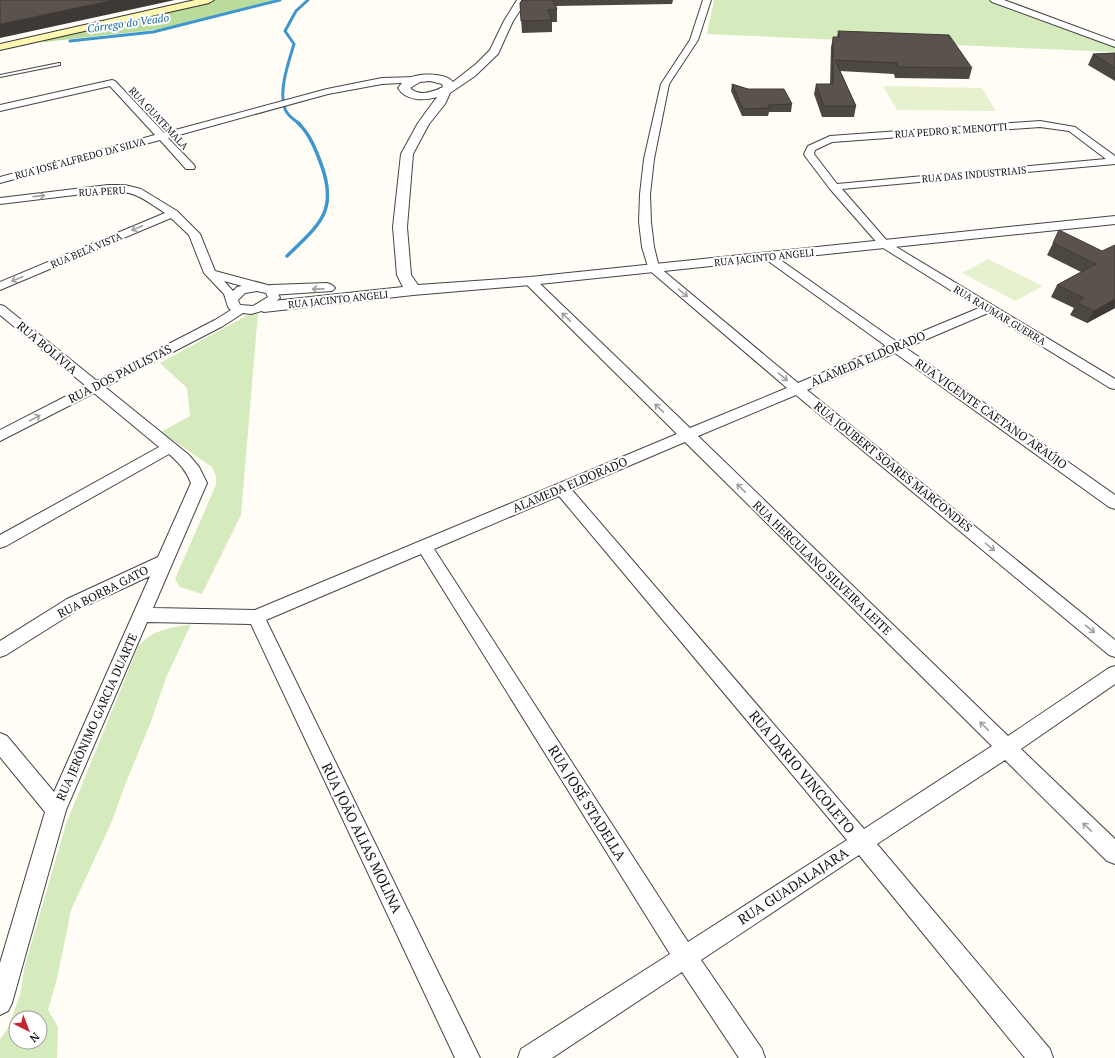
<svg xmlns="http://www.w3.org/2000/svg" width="1115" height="1058" viewBox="0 0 1115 1058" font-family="'PT Serif',serif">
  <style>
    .green { fill: #d5ebbd; fill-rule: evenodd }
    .forest { fill: #b9dc9c }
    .pitch { fill: #e6f2cf }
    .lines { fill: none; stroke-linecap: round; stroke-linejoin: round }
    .stream-far1 { stroke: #3f96cf; stroke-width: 3 }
    .stream { stroke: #3f96cf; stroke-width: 3.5 }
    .service-casing { stroke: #444; stroke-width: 2 }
    .minor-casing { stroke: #444; stroke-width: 2 }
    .tertiary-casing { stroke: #444; stroke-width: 2 }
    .secondary-casing { stroke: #333; stroke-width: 2 }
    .service { fill: #fff; fill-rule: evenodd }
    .minor { fill: #fff; fill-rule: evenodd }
    .tertiary { fill: #fff; fill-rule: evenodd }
    .secondary { fill: #fff6b0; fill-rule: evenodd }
    .wall { fill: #4d4742 }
    .shaded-wall { fill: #3f3936 }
    .building { fill: #5a524d; stroke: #3f3936 }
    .oneway { stroke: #a0a0a0 }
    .labels { text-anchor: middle; stroke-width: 4; stroke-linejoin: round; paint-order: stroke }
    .far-street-label { font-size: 10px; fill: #111; stroke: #fff }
    .far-water-label { font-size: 11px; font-style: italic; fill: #1768a6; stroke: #fff }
    .street-label { font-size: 12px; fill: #111; stroke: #fff }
    .near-street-label { font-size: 14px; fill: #111; stroke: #fff }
  </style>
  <rect width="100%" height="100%" fill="#fffdf5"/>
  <path class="green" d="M 714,0 L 987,0 L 1115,46 L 1115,52 L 707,34 Z
    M 258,313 L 241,515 L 202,594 L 180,587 L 175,579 L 216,485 L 216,476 L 212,467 L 161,432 L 190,416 L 187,388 L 160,363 L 248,315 Z
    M 191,624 L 166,678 L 150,724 L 125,785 L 112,821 L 71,910 L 57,979 L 48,1010 L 58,1027 L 57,1058 L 0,1058 L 0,1039 L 8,1028 L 20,995 L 25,965 L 66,824 L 138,647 C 152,629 171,628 191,624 ZM 16,1018 L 40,1018 L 40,1042 L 16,1042 Z"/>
  <path class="forest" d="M 214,0 L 274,0 L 178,25 L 153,30 L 44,42 L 41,40 Z"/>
  <path class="pitch" d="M 883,86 L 982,88 L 996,111 L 897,110 Z
    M 988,259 L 1043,286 L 1015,301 L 962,273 Z"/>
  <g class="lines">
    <path class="stream-far1" d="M 70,41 L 153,32 L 280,0
      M 300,124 C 294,120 287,115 285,109 C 278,91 289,61 294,44 L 285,31 L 296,11 L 308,0"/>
    <path class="stream" d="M 287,256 C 321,223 339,210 320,161 C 315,148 309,133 298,123"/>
    <g class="service-casing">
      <path id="service" d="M 59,63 L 60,63 L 60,65 L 0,77 L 0,75 Z"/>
    </g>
    <g class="minor-casing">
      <path id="minor" d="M 703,0 L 711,0 L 698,40 L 669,84 L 654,159 L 650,194 L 651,222 L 654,247 L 659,267 L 798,383 L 886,346 L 764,258 L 762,256 L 764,254 L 772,254 L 897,342 L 979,308 L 880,246 L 830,189 L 805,156 L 804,154 L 808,146 L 830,136 L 1040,121 L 1075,127 L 1115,156 L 1115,164 L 842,189 L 888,242 L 1115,379 L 1115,389 L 1110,388 L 988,313 L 906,348 L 1115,495 L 1115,509 L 1109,507 L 895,353 L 807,390 L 1115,640 L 1115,657 L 1109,655 L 796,395 L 698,436 L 1008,736 L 1109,668 L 1115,666 L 1115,684 L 1021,749 L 1115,839 L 1115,864 L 1107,861 L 1005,760 L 877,844 L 1050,1049 L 1053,1058 L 1025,1058 L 859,855 L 701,960 L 762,1049 L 765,1058 L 739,1058 L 682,972 L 552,1058 L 518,1058 L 521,1049 L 670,954 L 421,554 L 266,620 L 480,1058 L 455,1058 L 251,624 L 147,622 L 66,810 L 12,1003 L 8,1011 L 0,1015 L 0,963 L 45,812 L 0,757 L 0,733 L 7,736 L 54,792 L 150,576 L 79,609 L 6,655 L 0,657 L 0,641 L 67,599 L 158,557 L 191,483 C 186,470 179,463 169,454 L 6,546 L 0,548 L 0,535 L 159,447 L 94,393 L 0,441 L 0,430 L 86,386 L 0,315 L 0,305 L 4,306 L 97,381 L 215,320 L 231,310 L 228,307 L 224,294 L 204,273 L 189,235 L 171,218 L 0,290 L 0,282 L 165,213 C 142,198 136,191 108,191 L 0,204 L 0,198 L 108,185 L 125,185 L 141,189 L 177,211 L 200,234 L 215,271 L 275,287 L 280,298 L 265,310 L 251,314 L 243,313 L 223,326 L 105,387 L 189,455 L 199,467 L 207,483 L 153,608 L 255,610 L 677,434 L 526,284 L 524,281 L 526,278 L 534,278 L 690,428 L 787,388 L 649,270 L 642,247 L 639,222 L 640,194 L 644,159 L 661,84 L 690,40 ZM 1040,127 L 1069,131 L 1106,159 L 837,184 L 814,154 L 815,150 L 832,142 ZM 224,281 L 242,286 L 237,287 L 233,291 ZM 257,291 L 266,293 L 268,297 L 253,306 L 240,305 L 238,300 L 245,293 ZM 685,442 L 992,746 L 864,829 L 572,490 ZM 559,496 L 847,840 L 688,942 L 434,549 Z
        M 416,77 L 420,80 L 419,82 L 382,84 L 328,94 L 168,138 L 194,165 L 195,167 L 194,169 L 186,169 L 160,140 L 0,183 L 0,177 L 155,135 L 110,86 L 0,111 L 0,105 L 112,80 L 115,81 L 164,133 L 327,89 L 382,78 Z"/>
    </g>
    <g class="tertiary-casing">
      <path id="tertiary" d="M 517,0 L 527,0 L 513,21 L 498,54 L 475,76 L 450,93 L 445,104 L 429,124 L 413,154 L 407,227 L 411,275 L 418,285 L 530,277 L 1115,216 L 1115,224 L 530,285 L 413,295 L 264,312 L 259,310 L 256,307 L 259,304 L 264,302 L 403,287 L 397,275 L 393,227 L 401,154 L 418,123 L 437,97 C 423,101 406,101 398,88 C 401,84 403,81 407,79 C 417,73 445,72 453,82 L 476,64 L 490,50 L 504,21 ZM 430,81 L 442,84 L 443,87 C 433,92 419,97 410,88 L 420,82 Z
        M 990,0 L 1004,0 L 1115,41 L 1115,47 L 992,2 Z
        M 327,283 L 332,285 L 335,288 L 332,291 L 271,295 L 266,293 L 263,290 L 266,287 L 271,285 Z"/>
    </g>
    <g class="secondary-casing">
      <path id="secondary" d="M 195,0 L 214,0 L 209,3 L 0,50 L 0,44 Z"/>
    </g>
    <use href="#service" class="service"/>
    <use href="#minor" class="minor"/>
    <use href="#tertiary" class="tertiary"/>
    <use href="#secondary" class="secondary"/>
  </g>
  <path class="wall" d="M 522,0 L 673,0 L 672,4 L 556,6 L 557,9 L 557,22 L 552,22 L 552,32 L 522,33 L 520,3 Z
    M 838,31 L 972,68 L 969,79 L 895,78 L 894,74 L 840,71 L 856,106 L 854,117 L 822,117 L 814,94 L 816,84 L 830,84 L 831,47 L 833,37 L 837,37 Z
    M 1115,53 L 1115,81 L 1088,65 L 1093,54 Z
    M 732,84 L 792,104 L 791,112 L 769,112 L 768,116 L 742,116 L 731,91 Z
    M 1053,243 L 1102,251 L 1115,308 L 1087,323 L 1070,315 L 1074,308 L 1051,297 L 1057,285 L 1081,272 L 1047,255 Z"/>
  <path class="shaded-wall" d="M 114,0 L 175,0 L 0,38 L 0,24 Z
    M 1115,299 L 1115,308 L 1087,323 L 1094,311 Z"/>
  <path class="building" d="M 0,0 L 114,0 L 0,24 Z
    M 522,0 L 553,0 L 557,9 L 548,10 L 552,20 L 521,21 L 520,3 Z
    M 838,31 L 949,35 L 972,68 L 898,67 L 897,63 L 835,60 L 856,106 L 824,106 L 816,84 L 833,84 L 833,37 L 840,37 Z
    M 1115,53 L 1115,68 L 1093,54 Z
    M 732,84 L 748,89 L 784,89 L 792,104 L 768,105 L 770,108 L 743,109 Z
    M 1059,230 L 1102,251 L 1115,245 L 1115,299 L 1094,311 L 1077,303 L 1084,298 L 1057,285 L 1096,264 L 1053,243 Z"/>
  <defs><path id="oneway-shaft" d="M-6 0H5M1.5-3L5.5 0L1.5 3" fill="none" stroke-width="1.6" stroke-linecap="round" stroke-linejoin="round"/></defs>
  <g class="oneway">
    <use href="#oneway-shaft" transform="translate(39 196) rotate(-6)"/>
    <use href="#oneway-shaft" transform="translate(137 228) rotate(157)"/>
    <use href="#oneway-shaft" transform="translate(17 279) rotate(157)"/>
    <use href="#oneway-shaft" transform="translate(318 289) rotate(179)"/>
    <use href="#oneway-shaft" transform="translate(683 293) rotate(40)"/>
    <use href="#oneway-shaft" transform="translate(566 317) rotate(-136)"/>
    <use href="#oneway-shaft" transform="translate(783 377) rotate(40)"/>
    <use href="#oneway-shaft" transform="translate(659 408) rotate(-136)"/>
    <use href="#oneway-shaft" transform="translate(35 418) rotate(-27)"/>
    <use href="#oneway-shaft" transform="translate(741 488) rotate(-136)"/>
    <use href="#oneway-shaft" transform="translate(990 547) rotate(39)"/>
    <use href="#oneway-shaft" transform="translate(1090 629) rotate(39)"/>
    <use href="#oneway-shaft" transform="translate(984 726) rotate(-136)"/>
    <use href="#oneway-shaft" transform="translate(1087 827) rotate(-136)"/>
  </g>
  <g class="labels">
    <g class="far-street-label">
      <text transform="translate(159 118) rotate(47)" y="4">RUA GUATEMALA</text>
      <text transform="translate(951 130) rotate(-4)" y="4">RUA PEDRO R. MENOTTI</text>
      <text transform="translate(80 158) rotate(-15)" y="4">RUA JOSÉ ALFREDO DA SILVA</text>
      <text transform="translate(974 174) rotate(-5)" y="4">RUA DAS INDUSTRIAIS</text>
      <text transform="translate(102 191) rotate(-3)" y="4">RUA PERU</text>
      <text transform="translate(86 250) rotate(-23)" y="4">RUA BELA VISTA</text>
      <text transform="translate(764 257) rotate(-6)" y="4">RUA JACINTO ANGELI</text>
      <text transform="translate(338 299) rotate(-6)" y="4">RUA JACINTO ANGELI</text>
      <text transform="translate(1000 315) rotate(31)" y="4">RUA RAUMAR GUERRA</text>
    </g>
    <g class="far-water-label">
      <text transform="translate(128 23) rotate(-8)" y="4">Córrego do Veado</text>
    </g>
    <g class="street-label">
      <text transform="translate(47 348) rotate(40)" y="4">RUA BOLÍVIA</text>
      <text transform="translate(868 359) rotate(-23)" y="4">ALAMEDA ELDORADO</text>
      <text transform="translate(120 374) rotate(-27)" y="4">RUA DOS PAULISTAS</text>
      <text transform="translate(991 414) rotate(35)" y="4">RUA VICENTE CAETANO ARAÚJO</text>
      <text transform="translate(893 467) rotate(39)" y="4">RUA JOUBERT SOARES MARCONDES</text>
      <text transform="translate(570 485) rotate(-23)" y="4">ALAMEDA ELDORADO</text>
      <text transform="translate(822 568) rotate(44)" y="4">RUA HERCULANO SILVEIRA LEITE</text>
      <text transform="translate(103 592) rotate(-27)" y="4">RUA BORBA GATO</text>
      <text transform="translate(97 717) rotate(-66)" y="4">RUA JERÔNIMO GARCIA DUARTE</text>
    </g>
    <g class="near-street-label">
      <text transform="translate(802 772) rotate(50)" y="5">RUA DARIO VINCOLETO</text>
      <text transform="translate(587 803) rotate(58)" y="5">RUA JOSÉ STADELLA</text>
      <text transform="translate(362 838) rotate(64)" y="5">RUA JOÃO ALIAS MOLINA</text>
      <text transform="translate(793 886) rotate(-33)" y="5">RUA GUADALAJARA</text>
    </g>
  </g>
  <g transform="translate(28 1030) rotate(138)"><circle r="19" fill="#ffffff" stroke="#a0a0a0"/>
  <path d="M0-3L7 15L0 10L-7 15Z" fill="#c4262e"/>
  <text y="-6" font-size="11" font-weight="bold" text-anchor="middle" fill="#111111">N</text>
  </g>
</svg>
